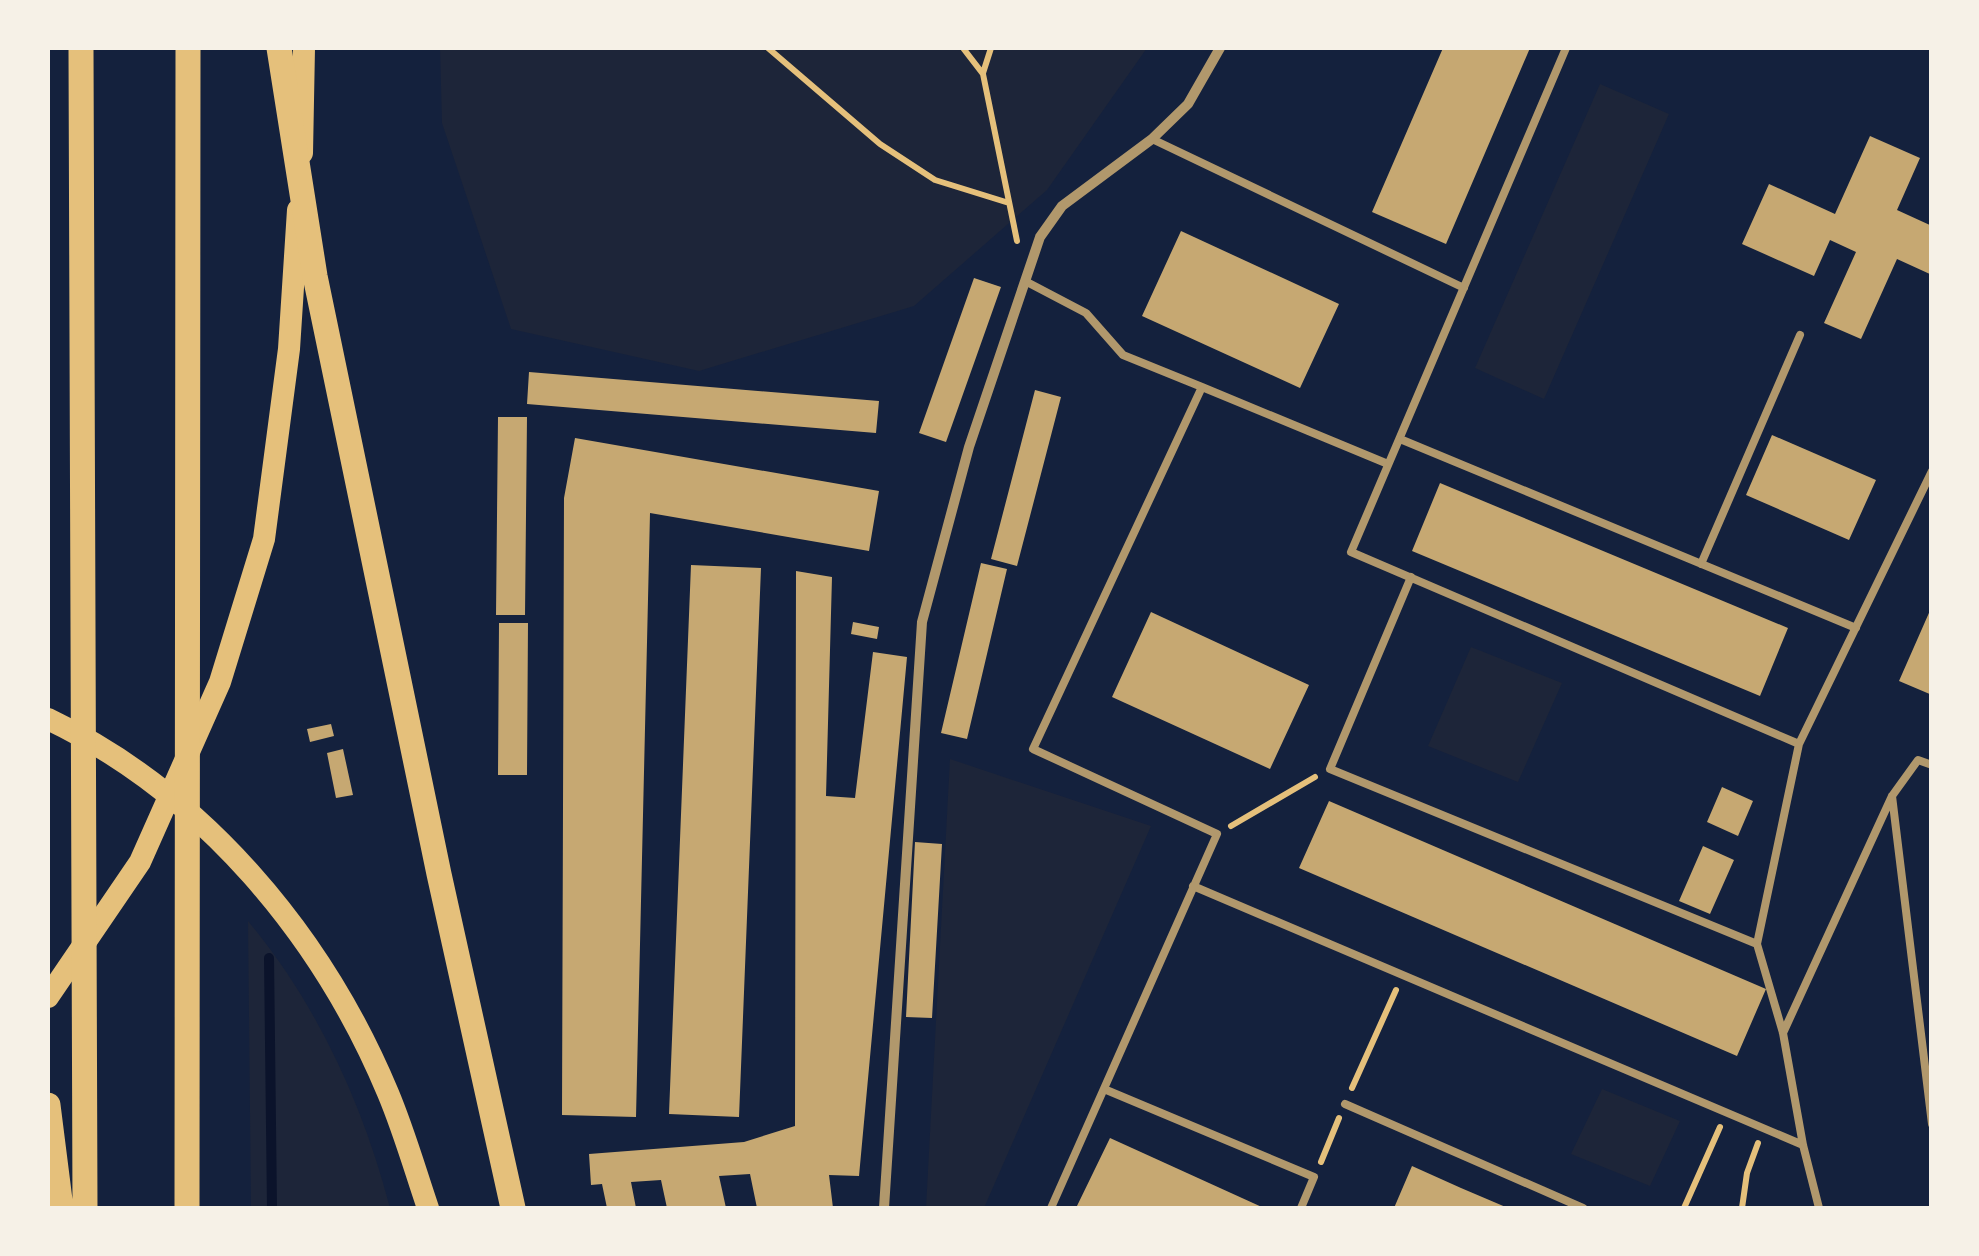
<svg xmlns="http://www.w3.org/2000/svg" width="1979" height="1256" viewBox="0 0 1979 1256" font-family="Rubik,sans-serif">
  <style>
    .green { fill: #1d2539 }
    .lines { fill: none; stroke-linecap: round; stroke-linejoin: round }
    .stream { stroke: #0b132b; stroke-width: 10 }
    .building { fill: #c6a872 }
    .path { stroke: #e5c07b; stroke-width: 6 }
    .service { stroke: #b1986c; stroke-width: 8 }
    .minor { stroke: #b1986c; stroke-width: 10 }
    .primary { stroke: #e5c07b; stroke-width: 22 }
    .trunk { stroke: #e5c07b; stroke-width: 25 }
  </style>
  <rect width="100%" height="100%" fill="#14213d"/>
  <path class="green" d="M 440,48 L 1147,48 L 1047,190 L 914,306 L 699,371 L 511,329 L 442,123 Z
    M 1600,84 L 1669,114 L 1544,399 L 1475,368 Z
    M 1471,647 L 1562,683 L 1518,782 L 1428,746 Z
    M 950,759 L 1151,826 L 984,1208 L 926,1208 Z
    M 248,921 C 317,1004 363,1104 390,1208 L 251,1208 Z
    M 1602,1089 L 1680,1121 L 1650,1186 L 1571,1154 Z"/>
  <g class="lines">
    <path class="stream" d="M 269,958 L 272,1208"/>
  </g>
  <path class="building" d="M 1443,48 L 1530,48 L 1446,244 L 1372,212 Z
    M 1870,136 L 1920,158 L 1897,210 L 1932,226 L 1932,275 L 1897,259 L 1861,339 L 1824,323 L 1856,252 L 1830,240 L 1814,276 L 1742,244 L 1769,184 L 1835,214 Z
    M 1181,231 L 1339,304 L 1300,388 L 1142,316 Z
    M 974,278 L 1001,287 L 946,442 L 919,433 Z
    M 529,372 L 879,401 L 876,433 L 527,404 Z
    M 1035,390 L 1061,397 L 1017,566 L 991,559 Z
    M 498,417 L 527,417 L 525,615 L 496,615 Z
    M 1772,435 L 1876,480 L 1849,540 L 1746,495 Z
    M 575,438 L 879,491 L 869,551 L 650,513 L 636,1117 L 562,1115 L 564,498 Z
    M 1440,483 L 1788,628 L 1760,696 L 1412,551 Z
    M 981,563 L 1007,569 L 967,739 L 941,733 Z
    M 691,565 L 761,568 L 739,1117 L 669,1114 Z
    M 796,571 L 832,577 L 826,796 L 855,798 L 873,652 L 907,657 L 859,1176 L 829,1175 L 833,1208 L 757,1208 L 750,1174 L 719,1176 L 726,1208 L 667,1208 L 661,1180 L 631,1182 L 636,1208 L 607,1208 L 602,1184 L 591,1185 L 589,1154 L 744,1142 L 795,1126 Z
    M 1932,606 L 1932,695 L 1899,681 Z
    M 1151,612 L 1309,685 L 1270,769 L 1112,697 Z
    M 853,622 L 879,627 L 877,639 L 851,634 Z
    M 499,623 L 528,623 L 527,775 L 498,775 Z
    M 331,724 L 334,736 L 310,742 L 307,729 Z
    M 343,749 L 353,795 L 336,798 L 327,753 Z
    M 1722,787 L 1753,801 L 1738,836 L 1707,822 Z
    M 1329,801 L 1766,989 L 1737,1056 L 1299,868 Z
    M 915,842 L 942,844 L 932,1018 L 906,1017 Z
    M 1703,846 L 1734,860 L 1710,914 L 1679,901 Z
    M 1110,1138 L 1264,1208 L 1076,1208 Z
    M 1412,1166 L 1461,1188 L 1508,1208 L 1394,1208 Z"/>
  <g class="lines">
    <path class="path" d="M 768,48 L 880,144 L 935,180 L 1009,203
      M 963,48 L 983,74 L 1017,241
      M 983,73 L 991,48
      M 1231,826 L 1315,777
      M 1352,1088 L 1396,990
      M 1321,1162 L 1339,1118
      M 1684,1208 L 1720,1127
      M 1742,1208 L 1747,1173 L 1758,1143"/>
    <path class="service" d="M 1566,48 L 1351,552 L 1799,744
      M 1152,139 L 1464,288
      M 1025,281 L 1086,313 L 1123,355 L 1202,387 L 1033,749 L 1217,834 L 1051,1208
      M 1202,387 L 1388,464
      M 1400,439 L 1856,628
      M 1701,564 L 1800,335
      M 1411,577 L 1330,769 L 1757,944
      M 1892,796 L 1932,1124
      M 1193,886 L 1803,1145
      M 1783,1033 L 1892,796 L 1918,760 L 1932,765
      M 1104,1089 L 1314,1177 L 1301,1208
      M 1345,1104 L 1583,1208
      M 1819,1208 L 1803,1145 L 1783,1033 L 1757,944 L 1799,744 L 1932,471"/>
    <path class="minor" d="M 884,1208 L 922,622 L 969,447 L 1040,237 L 1062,206 L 1152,139 L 1188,104 L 1220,48"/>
    <path class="primary" d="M 302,153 L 304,48
      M 48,719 C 203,793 322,935 388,1093 C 404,1131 415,1170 428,1208
      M 48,997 L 140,862 L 220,682 L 264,539 L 289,349 L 298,210"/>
    <path class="trunk" d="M 81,48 L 85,1208
      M 279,48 L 315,276 L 439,874 L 513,1208
      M 48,1105 L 61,1208
      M 187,1208 L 188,48"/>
  </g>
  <rect width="1979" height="1256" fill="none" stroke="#f6f1e7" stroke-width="100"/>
</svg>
